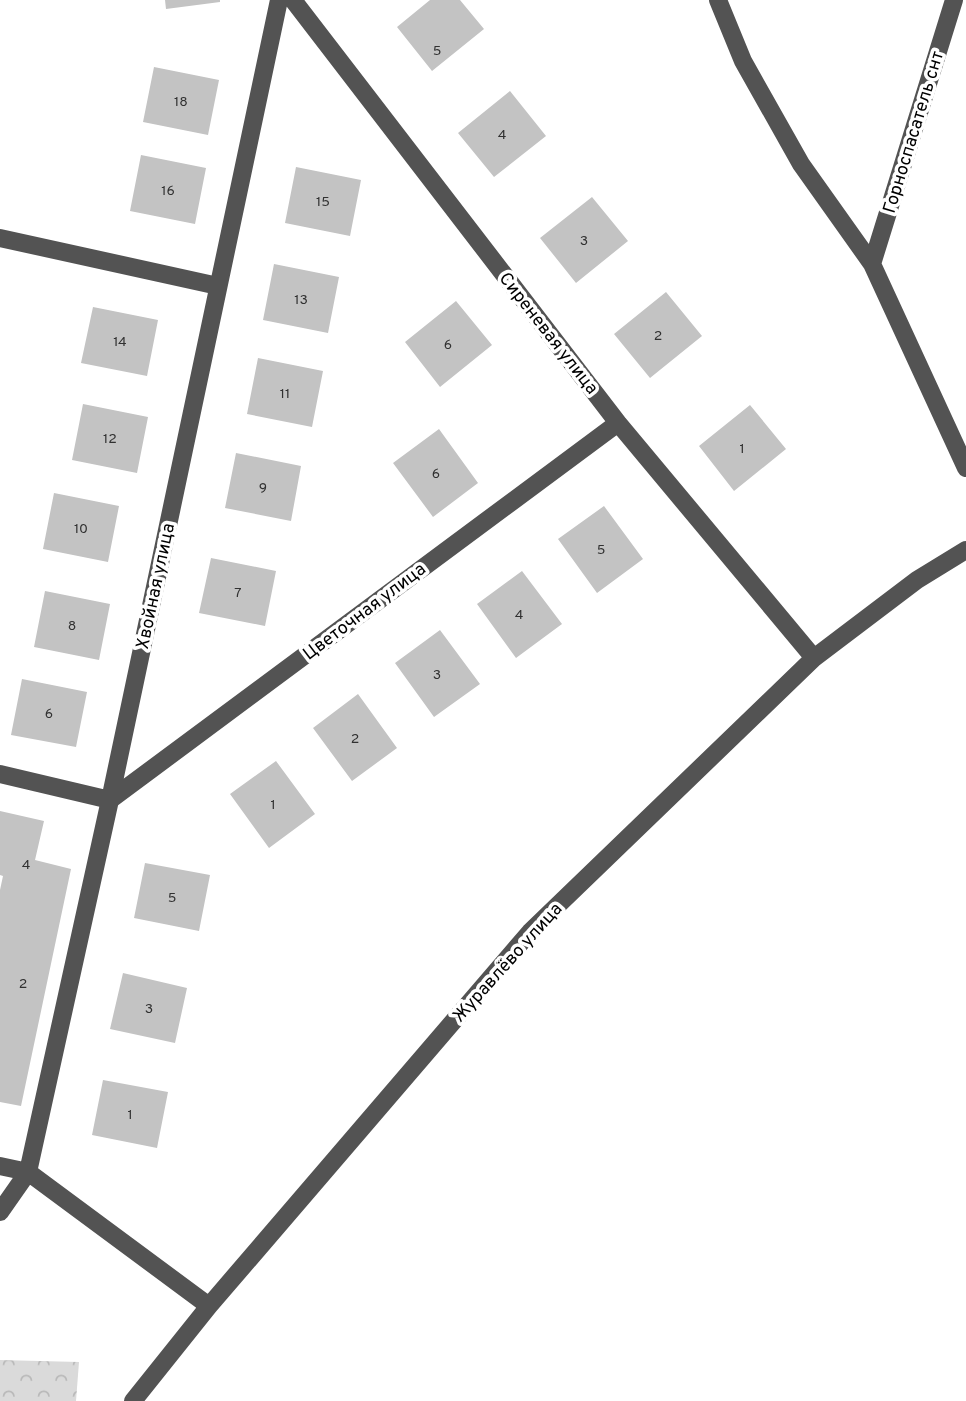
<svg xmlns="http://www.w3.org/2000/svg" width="966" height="1401" viewBox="0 0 966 1401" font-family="Overpass,sans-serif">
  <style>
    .forest { fill: url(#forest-crowns) }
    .building { fill: #c3c3c3 }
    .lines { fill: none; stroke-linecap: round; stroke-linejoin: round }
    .minor { stroke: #535353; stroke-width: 18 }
    .labels { text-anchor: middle; stroke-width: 7; stroke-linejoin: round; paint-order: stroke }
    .number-label { font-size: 14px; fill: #313131 }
    .street-label { font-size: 18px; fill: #000; stroke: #fff }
  </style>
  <defs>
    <pattern id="forest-crowns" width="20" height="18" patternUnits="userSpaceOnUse" patternTransform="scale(1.75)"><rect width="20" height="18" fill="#dadada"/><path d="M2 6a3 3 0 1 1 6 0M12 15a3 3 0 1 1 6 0" fill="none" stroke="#b9b9b9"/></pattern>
  </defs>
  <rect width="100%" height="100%" fill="#fff"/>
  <path class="forest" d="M 0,1360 L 79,1362 L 76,1401 L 0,1401 Z"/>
  <path class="building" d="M 165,0 L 220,0 L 220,2 L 166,9 Z
    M 430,0 L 460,0 L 484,29 L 432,71 L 397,27 Z
    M 154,67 L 219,80 L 208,135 L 143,122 Z
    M 510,91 L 546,136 L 494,177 L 458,133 Z
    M 141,155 L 206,168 L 195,224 L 130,211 Z
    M 296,167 L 361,180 L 350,236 L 285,223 Z
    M 592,197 L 628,241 L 576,283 L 540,238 Z
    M 274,264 L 339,277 L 328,333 L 263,320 Z
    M 666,292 L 702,336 L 650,378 L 614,334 Z
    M 456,301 L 492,345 L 440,387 L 405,342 Z
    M 93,307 L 158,320 L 147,376 L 81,363 Z
    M 258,358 L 323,371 L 312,427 L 247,414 Z
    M 83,404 L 148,417 L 137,473 L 72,460 Z
    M 750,405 L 786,449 L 734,491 L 699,446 Z
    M 439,429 L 478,483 L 433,517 L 393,463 Z
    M 236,453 L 301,466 L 291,521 L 225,508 Z
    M 54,493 L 119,506 L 108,562 L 43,549 Z
    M 604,506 L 643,559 L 597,593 L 558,539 Z
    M 211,558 L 276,571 L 265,626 L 199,613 Z
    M 522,571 L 562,624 L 516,658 L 477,604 Z
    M 45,591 L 110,604 L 99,660 L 34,647 Z
    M 440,630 L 480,684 L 434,717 L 395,663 Z
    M 22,679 L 87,692 L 76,747 L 11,735 Z
    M 358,694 L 397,748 L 352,781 L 313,728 Z
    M 276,761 L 315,814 L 269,848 L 230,794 Z
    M 0,811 L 44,821 L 35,860 L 71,869 L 21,1106 L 0,1102 L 0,890 L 3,876 L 0,875 Z
    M 145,863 L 210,875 L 199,931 L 134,918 Z
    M 123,973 L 187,988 L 175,1043 L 110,1029 Z
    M 103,1080 L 168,1092 L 157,1148 L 92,1135 Z"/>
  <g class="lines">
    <path class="minor" d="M 293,0 L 618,423 L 814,658
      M 718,0 L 743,61 L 801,164 L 872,264 L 966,468
      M 0,238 L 218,286
      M 872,264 L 954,0
      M 0,774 L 110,800 L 618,423
      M 0,1166 L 28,1172 L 209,1306
      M 0,1212 L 28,1172 L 110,800 L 279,0
      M 133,1401 L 209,1306 L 530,932 L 814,658 L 917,580 L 966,550"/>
  </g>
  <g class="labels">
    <g class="number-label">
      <text x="437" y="55">5</text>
      <text x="181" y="106">18</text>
      <text x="502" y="139">4</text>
      <text x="168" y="195">16</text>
      <text x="323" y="206">15</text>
      <text x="584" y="245">3</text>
      <text x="301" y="304">13</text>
      <text x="658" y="340">2</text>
      <text x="120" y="346">14</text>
      <text x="448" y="349">6</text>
      <text x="285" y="398">11</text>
      <text x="110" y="443">12</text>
      <text x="742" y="453">1</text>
      <text x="436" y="478">6</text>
      <text x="263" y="492">9</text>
      <text x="81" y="533">10</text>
      <text x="601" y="554">5</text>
      <text x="238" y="597">7</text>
      <text x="519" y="619">4</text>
      <text x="72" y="630">8</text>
      <text x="437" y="679">3</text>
      <text x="49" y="718">6</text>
      <text x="355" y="743">2</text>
      <text x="273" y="809">1</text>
      <text x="26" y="869">4</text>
      <text x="172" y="902">5</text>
      <text x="23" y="988">2</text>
      <text x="149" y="1013">3</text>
      <text x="130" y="1119">1</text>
    </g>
    <g class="street-label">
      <text transform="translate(913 132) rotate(-73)" y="6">Горноспасатель снт</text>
      <text transform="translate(549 333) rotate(52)" y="6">Сиреневая улица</text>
      <text transform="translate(155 586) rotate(-78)" y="6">Хвойная улица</text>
      <text transform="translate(364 611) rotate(-37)" y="6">Цветочная улица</text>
      <text transform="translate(507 962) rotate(-48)" y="6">Журавлёво улица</text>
    </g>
  </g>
</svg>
